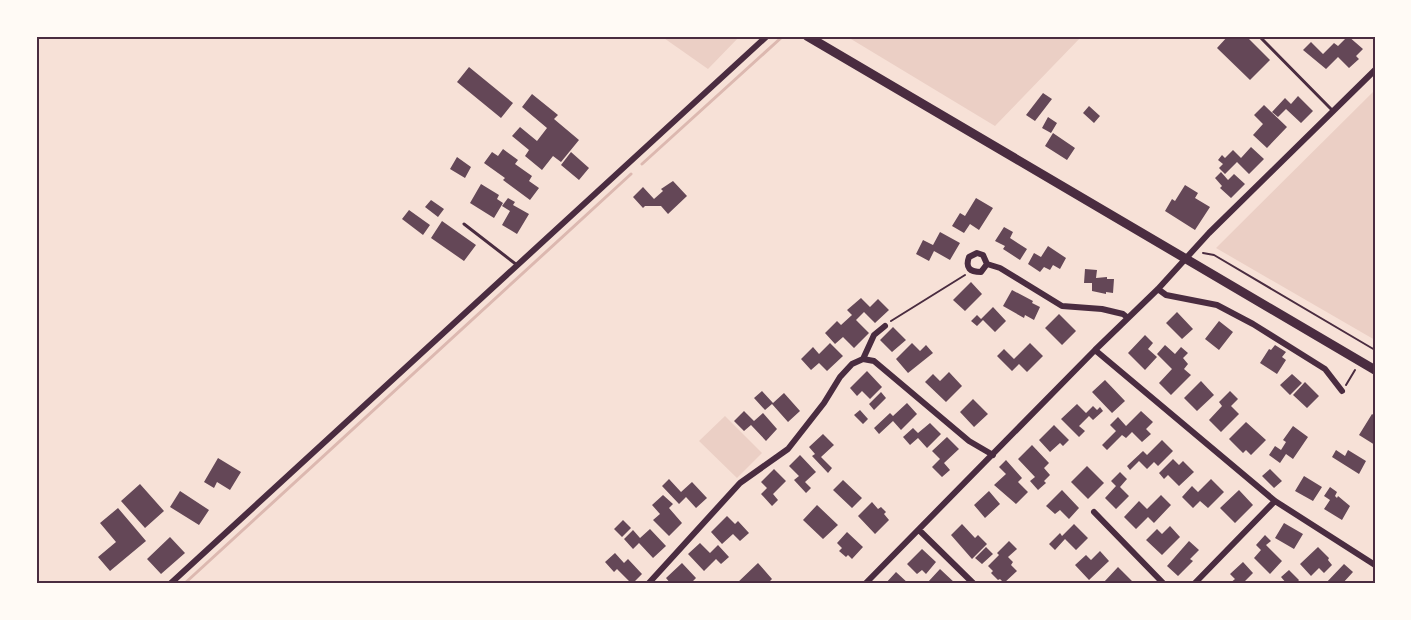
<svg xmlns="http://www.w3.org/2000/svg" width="1411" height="620" viewBox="0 0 1411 620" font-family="Karla,sans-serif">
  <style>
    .green { fill: #ebcfc5 }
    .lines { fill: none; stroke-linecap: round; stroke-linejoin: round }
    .stream { stroke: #dcb8b0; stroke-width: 3 }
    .building { fill: #644757 }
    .path { stroke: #4a2c40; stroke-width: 2 }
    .service { stroke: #4a2c40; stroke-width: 3 }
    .minor { stroke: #4a2c40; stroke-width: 6 }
    .secondary { stroke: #4a2c40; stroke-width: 9 }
    .neatline { fill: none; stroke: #4a2c40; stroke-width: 2 }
  </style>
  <rect width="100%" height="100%" fill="#f7e1d7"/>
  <path class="green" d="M 661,36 L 740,36 L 708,69 Z
    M 846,36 L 1082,36 L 995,126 Z
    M 1375,90 L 1375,340 L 1216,248 Z
    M 725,416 L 762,453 L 737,478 L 699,441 Z"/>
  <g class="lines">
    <path class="stream" d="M 642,164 L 782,37
      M 184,584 L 631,174"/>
  </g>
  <path class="building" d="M 1228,36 L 1246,36 L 1270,60 L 1250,80 L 1217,48 Z
    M 1348,36 L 1363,49 L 1356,56 L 1359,59 L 1349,68 L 1338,57 L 1326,69 L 1303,50 L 1311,42 L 1323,54 L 1334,43 L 1338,46 Z
    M 469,67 L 513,103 L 501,118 L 457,82 Z
    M 1043,93 L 1052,99 L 1035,121 L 1026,115 Z
    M 532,94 L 558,115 L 554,119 L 579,140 L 561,162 L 553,156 L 542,170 L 525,156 L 529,150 L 512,136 L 520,127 L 537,141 L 547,128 L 522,107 Z
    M 1298,96 L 1313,111 L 1301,123 L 1286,109 L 1278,117 L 1272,112 L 1285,98 L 1291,104 Z
    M 1264,105 L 1287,127 L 1267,148 L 1253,135 L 1263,124 L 1254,115 Z
    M 1089,106 L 1100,116 L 1094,123 L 1083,113 Z
    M 1048,117 L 1057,123 L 1051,133 L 1042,128 Z
    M 1053,133 L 1075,148 L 1067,160 L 1045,146 Z
    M 1251,147 L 1264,159 L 1249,174 L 1237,162 L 1225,174 L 1219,168 L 1223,164 L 1218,160 L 1222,155 L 1225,158 L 1233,150 L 1241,158 Z
    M 503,149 L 518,160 L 515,164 L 532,176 L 529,181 L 539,188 L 530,200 L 503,180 L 505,178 L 484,163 L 492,152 L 498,156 Z
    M 571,152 L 589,168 L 579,180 L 561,165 Z
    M 457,157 L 471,167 L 465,178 L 450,169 Z
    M 1221,172 L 1228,180 L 1234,174 L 1245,184 L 1231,198 L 1220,188 L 1222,186 L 1215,178 Z
    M 673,181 L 687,196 L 668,214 L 661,206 L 645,206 L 643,208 L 633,197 L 643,187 L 654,199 L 663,191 L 661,189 Z
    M 481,184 L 499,195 L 497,199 L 503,203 L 494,218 L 470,203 Z
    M 1185,185 L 1198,193 L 1195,198 L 1210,207 L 1195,230 L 1165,211 L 1172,199 L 1175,201 Z
    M 508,198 L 515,202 L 513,205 L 529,214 L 517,234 L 502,225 L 510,211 L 502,206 Z
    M 976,198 L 993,208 L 979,230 L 970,224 L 964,233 L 952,226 L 960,213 L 965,216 Z
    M 431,200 L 444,209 L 438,217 L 425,207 Z
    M 409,210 L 430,225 L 423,235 L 402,219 Z
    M 442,221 L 476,245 L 464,261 L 431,238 Z
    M 1004,227 L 1013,232 L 1010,238 L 1027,249 L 1020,260 L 1003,249 L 1005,246 L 995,241 Z
    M 940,232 L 960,243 L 950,260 L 934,251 L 929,261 L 916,254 L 923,240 L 933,245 Z
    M 1048,246 L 1066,258 L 1060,269 L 1053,265 L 1050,270 L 1044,267 L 1040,272 L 1028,264 L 1034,253 L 1041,257 Z
    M 1085,269 L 1097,270 L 1096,278 L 1107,277 L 1107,279 L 1114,279 L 1113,293 L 1106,292 L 1106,294 L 1092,291 L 1092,283 L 1084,283 Z
    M 971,282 L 982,294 L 965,311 L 953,300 Z
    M 1012,290 L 1033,301 L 1032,303 L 1040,307 L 1034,320 L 1025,315 L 1024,318 L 1003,306 Z
    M 861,298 L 870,307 L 878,299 L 889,310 L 875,323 L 864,312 L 856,320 L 869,333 L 854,348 L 843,337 L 835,344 L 825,333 L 837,321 L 841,325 L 852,315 L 847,310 Z
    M 993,307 L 1006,321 L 995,332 L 983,320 L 977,326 L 971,321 L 977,315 L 981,319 Z
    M 1177,312 L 1193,329 L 1182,339 L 1166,323 Z
    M 1059,314 L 1076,331 L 1062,345 L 1045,328 Z
    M 1219,321 L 1233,332 L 1219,350 L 1205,339 Z
    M 893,327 L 906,340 L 892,352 L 880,340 Z
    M 1145,335 L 1153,343 L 1148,349 L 1157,357 L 1145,370 L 1128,353 Z
    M 830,343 L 843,356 L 827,371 L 819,363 L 811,370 L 801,359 L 813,347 L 819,354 Z
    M 912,343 L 920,351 L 926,345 L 933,353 L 908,373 L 896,359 Z
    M 1030,343 L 1043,356 L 1027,372 L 1019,364 L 1012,371 L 997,356 L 1004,349 L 1014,359 Z
    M 1165,345 L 1175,354 L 1181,347 L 1188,353 L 1183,358 L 1188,364 L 1184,369 L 1191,375 L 1171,395 L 1159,383 L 1172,369 L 1157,354 Z
    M 1275,345 L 1286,352 L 1282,357 L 1286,360 L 1277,374 L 1260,363 L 1269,349 L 1271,350 Z
    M 867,371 L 882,387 L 870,399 L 862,391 L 857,396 L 850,388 Z
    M 949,372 L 962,386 L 946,402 L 925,382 L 933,374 L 940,381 Z
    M 1292,374 L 1302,383 L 1290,395 L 1280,385 Z
    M 1105,380 L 1125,401 L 1112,413 L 1092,392 Z
    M 1201,381 L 1214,395 L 1197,411 L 1184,398 Z
    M 1305,382 L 1319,396 L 1307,408 L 1293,395 Z
    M 762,391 L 773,403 L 784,393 L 800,411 L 788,422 L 772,404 L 765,410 L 754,398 Z
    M 1230,391 L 1238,399 L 1231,406 L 1239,414 L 1221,432 L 1209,420 L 1222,406 L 1219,402 Z
    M 881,392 L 886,398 L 874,410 L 869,404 Z
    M 973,399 L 988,414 L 974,427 L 960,412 Z
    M 907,403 L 917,414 L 901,430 L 893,421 L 879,434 L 874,428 L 890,413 L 893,416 Z
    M 1077,404 L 1086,413 L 1093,406 L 1097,410 L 1100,407 L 1103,411 L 1093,420 L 1089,416 L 1079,426 L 1085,431 L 1079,437 L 1061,419 Z
    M 860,410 L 868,419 L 863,424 L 854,415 Z
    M 744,411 L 754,421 L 763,413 L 777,429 L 766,441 L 751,425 L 744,431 L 734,421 Z
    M 1141,411 L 1153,422 L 1146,429 L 1151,434 L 1142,442 L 1132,432 L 1126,438 L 1122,435 L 1107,450 L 1102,445 L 1116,431 L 1110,425 L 1118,417 L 1126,426 Z
    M 1372,414 L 1375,416 L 1375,445 L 1359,435 Z
    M 1246,422 L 1266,440 L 1251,455 L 1246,450 L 1243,453 L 1229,439 Z
    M 930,423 L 941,434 L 927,448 L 918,438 L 910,445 L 903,437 L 913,428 L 918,433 Z
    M 1054,425 L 1069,440 L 1063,446 L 1060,443 L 1050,452 L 1039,440 Z
    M 1293,426 L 1308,437 L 1293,459 L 1286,454 L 1280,463 L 1269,455 L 1275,446 L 1281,450 L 1286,442 L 1283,440 Z
    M 823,434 L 834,445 L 821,457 L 832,468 L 828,473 L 812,456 L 815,454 L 809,447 Z
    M 947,437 L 959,449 L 944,463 L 950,470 L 942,477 L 932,467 L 940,459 L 932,451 Z
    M 1162,440 L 1173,451 L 1158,466 L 1154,462 L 1147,469 L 1139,461 L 1130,470 L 1127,466 L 1143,451 L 1147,455 Z
    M 1032,445 L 1049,463 L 1044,468 L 1050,475 L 1044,481 L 1046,483 L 1038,490 L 1030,481 L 1035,477 L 1018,459 Z
    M 1336,450 L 1345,456 L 1348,450 L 1366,461 L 1359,474 L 1332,457 Z
    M 800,455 L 816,472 L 805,482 L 811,488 L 806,493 L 794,480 L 799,476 L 789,466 Z
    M 218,458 L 241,472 L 230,490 L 217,482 L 214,488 L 204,482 Z
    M 1173,459 L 1179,465 L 1183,461 L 1194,472 L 1179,486 L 1168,475 L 1164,479 L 1159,473 Z
    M 1006,460 L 1022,478 L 1018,482 L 1028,492 L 1016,504 L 994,485 L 1006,474 L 999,467 Z
    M 1087,466 L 1104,483 L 1088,499 L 1071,482 Z
    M 774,469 L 786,481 L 773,494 L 778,500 L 772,506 L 761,494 L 767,488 L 761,482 Z
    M 1270,469 L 1282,481 L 1274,488 L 1262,476 Z
    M 1120,472 L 1127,479 L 1120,487 L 1129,496 L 1116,509 L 1105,498 L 1116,486 L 1111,481 Z
    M 1304,476 L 1322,487 L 1313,501 L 1295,491 Z
    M 669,479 L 681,492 L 692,482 L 707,498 L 696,508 L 686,497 L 679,504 L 662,486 Z
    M 1211,479 L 1224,492 L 1208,508 L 1200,501 L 1193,508 L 1182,497 L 1192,486 L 1198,492 Z
    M 843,480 L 862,498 L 852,508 L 833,490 Z
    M 140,484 L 164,511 L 145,528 L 121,501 Z
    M 1330,487 L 1337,492 L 1335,496 L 1337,498 L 1338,496 L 1350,506 L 1342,520 L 1324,509 L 1330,500 L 1324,496 Z
    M 1062,490 L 1079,508 L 1069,519 L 1060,510 L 1055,514 L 1046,506 Z
    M 1239,490 L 1253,505 L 1235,523 L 1220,508 Z
    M 180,491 L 209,510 L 199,525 L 170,507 Z
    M 989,491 L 1000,504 L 985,518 L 974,505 Z
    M 663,495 L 673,504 L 669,508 L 682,523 L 669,536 L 653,520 L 660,514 L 652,505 Z
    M 1161,495 L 1171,505 L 1154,523 L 1148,517 L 1136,529 L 1124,517 L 1139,501 L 1147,509 Z
    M 872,502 L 878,509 L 881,507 L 886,512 L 884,514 L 889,520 L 875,534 L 858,516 Z
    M 817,505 L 838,525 L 823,539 L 803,520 Z
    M 118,508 L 146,541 L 110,571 L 98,557 L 116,542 L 100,523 Z
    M 727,516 L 735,524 L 738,521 L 749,533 L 740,541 L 733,534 L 722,544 L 711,532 Z
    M 623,520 L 631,528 L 622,537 L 614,529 Z
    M 1284,523 L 1303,534 L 1294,549 L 1275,538 Z
    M 962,524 L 975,538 L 978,535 L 987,544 L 972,559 L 951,535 Z
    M 1074,524 L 1088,538 L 1076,550 L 1065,539 L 1055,550 L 1049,544 L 1060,533 L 1062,536 Z
    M 1170,526 L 1180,537 L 1162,555 L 1146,540 L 1157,529 L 1162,534 Z
    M 650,529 L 666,546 L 653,558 L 639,543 L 633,549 L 624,539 L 633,530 L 640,538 Z
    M 847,532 L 863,547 L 852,559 L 848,555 L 846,557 L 839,551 L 842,548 L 837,543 Z
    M 1265,535 L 1271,541 L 1266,545 L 1282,561 L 1270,574 L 1254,558 L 1261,550 L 1256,545 Z
    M 170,537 L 185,553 L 161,574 L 147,559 Z
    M 1009,541 L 1017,549 L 1008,557 L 1013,562 L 1011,565 L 1017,571 L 1004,583 L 1000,579 L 998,580 L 991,573 L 993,571 L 988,566 L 999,555 L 997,553 Z
    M 1189,541 L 1199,550 L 1190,559 L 1193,561 L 1178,576 L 1167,566 Z
    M 700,543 L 710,553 L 718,545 L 729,557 L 721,564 L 716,559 L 704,571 L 688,554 Z
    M 986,547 L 993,554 L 982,564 L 975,558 Z
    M 1318,547 L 1329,558 L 1328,560 L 1332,565 L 1324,573 L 1319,568 L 1311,576 L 1300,564 Z
    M 922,549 L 936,562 L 926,574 L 922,570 L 917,574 L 907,564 Z
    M 1100,551 L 1109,561 L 1089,580 L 1075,565 L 1086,555 L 1091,560 Z
    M 615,553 L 624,563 L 628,559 L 642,574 L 632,584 L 617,569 L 614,572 L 605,562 Z
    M 1243,562 L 1253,573 L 1242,584 L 1229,584 L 1235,579 L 1230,574 Z
    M 682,563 L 696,578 L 693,581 L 695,584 L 671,584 L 666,578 Z
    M 758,563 L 772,579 L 767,584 L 736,584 Z
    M 1344,564 L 1353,572 L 1342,584 L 1325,584 Z
    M 1118,567 L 1133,582 L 1131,584 L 1106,584 L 1104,582 Z
    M 940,569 L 956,584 L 931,584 L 928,582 Z
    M 1289,570 L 1299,580 L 1296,584 L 1287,584 L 1281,577 Z
    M 896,572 L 909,584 L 885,584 Z"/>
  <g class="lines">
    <path class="path" d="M 1203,253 L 1214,255 L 1375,350
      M 891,321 L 965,275
      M 1346,385 L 1355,370"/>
    <path class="service" d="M 1259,36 L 1332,110
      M 464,224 L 517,265"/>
    <path class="minor" d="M 987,264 L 983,255 L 977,253 L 969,257 C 965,268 970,272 981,272 L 987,264 L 1000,268 L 1062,306 L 1102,309 L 1123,314 L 1128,318
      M 1158,289 L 1166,295 L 1217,305 L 1253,324 L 1325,369 L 1342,391
      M 1095,350 L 1275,501 L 1375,565
      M 863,359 L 874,335 L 885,326
      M 1094,512 L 1164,584
      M 919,530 L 974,584
      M 170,584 L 767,36
      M 648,584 L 740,483 L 788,449 L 824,403 L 840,377 L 852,364 L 863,359 L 874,361 L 969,441 L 993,455
      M 865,584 L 1095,350 L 1158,289 L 1209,233 L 1375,70
      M 1194,584 L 1275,501"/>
    <path class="secondary" d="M 807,36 L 1375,370"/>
  </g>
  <rect width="1411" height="620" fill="none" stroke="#fffaf5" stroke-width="75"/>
  <rect x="38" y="38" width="1336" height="544" class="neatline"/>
</svg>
